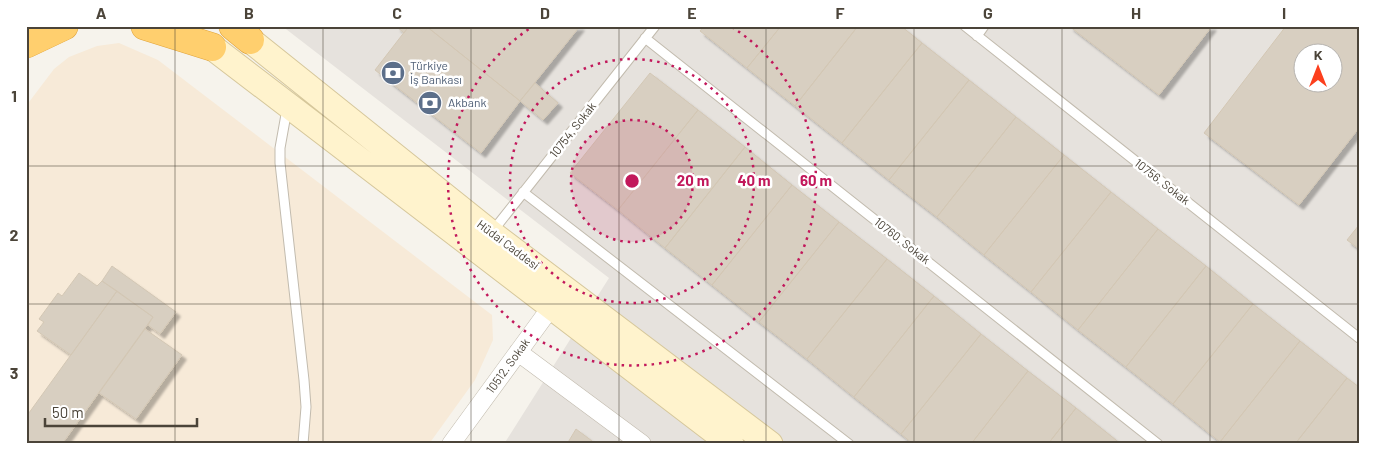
<svg xmlns="http://www.w3.org/2000/svg" width="1385" height="470" viewBox="0 0 1385 470" font-family="Barlow,sans-serif">
  <style>
    .commercial { fill: #f7ead8 }
    .industrial { fill: #e6e2dd; fill-rule: evenodd }
    .building { fill: #d8cfc1; stroke: #d3c7b4; fill-rule: evenodd; filter: url(#shadow) }
    .lines { fill: none; stroke-linecap: round; stroke-linejoin: round }
    .lane-casing { stroke: #c2bbae; stroke-width: 11 }
    .street-casing { stroke: #c2bbae; stroke-width: 19 }
    .secondary-casing { stroke: #d6c79b; stroke-width: 27 }
    .highway-casing { stroke: #e0a43c; stroke-width: 29 }
    .lane { stroke: #fff; stroke-width: 9 }
    .street { stroke: #fff; stroke-width: 18 }
    .secondary { stroke: #fff3cd; stroke-width: 25 }
    .highway { stroke: #ffcf6e; stroke-width: 28 }
    .grid { fill: none; stroke: #4b4439; stroke-width: 1; stroke-opacity: 0.55 }
    .ring { fill: none; stroke: #c2185b; stroke-width: 2.5; stroke-dasharray: 2.5 5 }
    .labels { text-anchor: middle; stroke-width: 5; stroke-linejoin: round; paint-order: stroke }
    .service-label { font-size: 12px; fill: #4e5e75; stroke: #fff; text-anchor: start }
    .street-label { font-size: 12px; fill: #4b4439; stroke: #fff }
    .centre { fill: #c2185b; stroke: #fff; stroke-width: 2.5 }
    .ring-label { font-size: 15px; text-anchor: middle; font-weight: bold; fill: #c2185b; stroke: #fff; stroke-width: 5; stroke-linejoin: round; paint-order: stroke }
    .neatline { fill: none; stroke: #4b4439; stroke-width: 2 }
    .grid-label { font-size: 16px; text-anchor: middle; font-weight: bold; fill: #4b4439 }
  </style>
  <defs>
    <filter id="shadow"><feDropShadow dx="4.5" dy="4.5" stdDeviation="1" flood-color="#0004"/></filter>
  </defs>
  <rect width="100%" height="100%" fill="#f6f3ec"/>
  <path class="commercial" d="M 119,43 L 158,60 L 492,315 L 493,340 L 475,380 L 429,444 L 26,444 L 26,106 L 54,69 L 69,57 L 97,46 Z"/>
  <path class="industrial" d="M 282,26 L 1359,26 L 1359,444 L 504,444 L 609,278 ZM 1302,52 L 1332,52 L 1332,82 L 1302,82 Z"/>
  <path class="building" d="M 396,26 L 409,26 L 404,33 Z
    M 409,26 L 426,26 L 520,101 L 481,153 L 375,70 Z
    M 426,26 L 580,26 L 520,101 Z
    M 704,26 L 781,26 L 747,68 L 700,31 Z
    M 781,26 L 858,26 L 795,106 L 747,68 Z
    M 858,26 L 901,26 L 922,43 L 842,143 L 795,106 Z
    M 1069,26 L 1212,26 L 1159,95 Z
    M 1286,26 L 1359,26 L 1359,128 L 1299,205 L 1204,133 ZM 1302,52 L 1332,52 L 1332,82 L 1302,82 Z
    M 922,43 L 969,80 L 889,180 L 842,143 Z
    M 650,73 L 698,110 L 618,210 L 570,173 Z
    M 969,80 L 1016,117 L 937,217 L 889,180 Z
    M 535,83 L 558,103 L 543,120 L 520,101 Z
    M 698,110 L 745,147 L 665,248 L 618,210 Z
    M 1016,117 L 1064,155 L 984,255 L 937,217 Z
    M 745,147 L 792,185 L 712,285 L 665,248 Z
    M 1064,155 L 1111,192 L 1031,292 L 984,255 Z
    M 792,185 L 839,222 L 759,322 L 712,285 Z
    M 1111,192 L 1158,229 L 1078,330 L 1031,292 Z
    M 839,222 L 887,259 L 807,359 L 759,322 Z
    M 1359,225 L 1359,249 L 1347,240 Z
    M 1158,229 L 1206,266 L 1126,367 L 1078,330 Z
    M 887,259 L 934,296 L 854,397 L 807,359 Z
    M 112,266 L 176,312 L 160,334 L 148,325 L 153,317 L 102,281 Z
    M 1206,266 L 1253,304 L 1173,404 L 1126,367 Z
    M 79,273 L 97,286 L 102,281 L 117,291 L 71,355 L 37,331 L 44,322 L 39,319 L 58,293 L 62,296 Z
    M 117,291 L 153,317 L 62,444 L 26,444 L 26,417 Z
    M 934,296 L 981,334 L 901,434 L 854,397 Z
    M 1253,304 L 1300,341 L 1220,442 L 1173,404 Z
    M 145,329 L 182,355 L 136,419 L 99,393 Z
    M 981,334 L 1028,371 L 971,444 L 913,444 L 901,434 Z
    M 1300,341 L 1347,378 L 1295,444 L 1223,444 L 1220,442 Z
    M 1028,371 L 1076,408 L 1048,444 L 971,444 Z
    M 1347,378 L 1359,387 L 1359,444 L 1295,444 Z
    M 1076,408 L 1121,444 L 1048,444 Z
    M 576,429 L 596,444 L 567,444 Z"/>
  <g class="lines">
    <g class="lane-casing">
      <path id="lane" d="M 965,26 L 1359,338
        M 977,36 L 984,26
        M 645,38 L 1158,444
        M 287,109 L 280,148 L 280,163 L 304,380 L 306,407 L 303,444
        M 523,192 L 849,444
        M 492,232 L 655,26"/>
    </g>
    <g class="street-casing">
      <path id="street" d="M 518,352 L 642,444
        M 451,444 L 557,299"/>
    </g>
    <g class="secondary-casing">
      <path id="secondary" d="M 241,26 L 250,40 L 491,233 L 770,444
        M 212,47 L 731,444"/>
    </g>
    <g class="highway-casing">
      <path id="highway" d="M 145,26 L 212,47
        M 233,26 L 250,40
        M 26,44 L 64,26"/>
    </g>
    <use href="#lane" class="lane"/>
    <use href="#street" class="street"/>
    <use href="#secondary" class="secondary"/>
    <use href="#highway" class="highway"/>
  </g>
  <path class="grid" d="M 175,26 L 175,444M 323,26 L 323,444M 471,26 L 471,444M 619,26 L 619,444M 766,26 L 766,444M 914,26 L 914,444M 1062,26 L 1062,444M 1210,26 L 1210,444M 26,166 L 1359,166M 26,304 L 1359,304"/>
  <circle cx="632" cy="181" r="61" fill="#c2185b" fill-opacity=".12"/>
  <g class="ring">
    <circle cx="632" cy="181" r="61"/>
    <circle cx="632" cy="181" r="122"/>
    <path d="M732 27A184 184 0 1 1 532 27"/>
  </g>
  <defs>
    <g id="bank-disc" transform="scale(1.25)"><circle r="9.5" fill="#5c6f8a" stroke="#fff"/><path d="M-6-4H6V4H-6ZM0-2.3a2.3 2.3 0 1 0 0 4.6a2.3 2.3 0 1 0 0-4.6Z" fill="#fff"/></g>
  </defs>
  <g fill-rule="evenodd">
    <use href="#bank-disc" x="393" y="73"/>
    <use href="#bank-disc" x="430" y="103"/>
  </g>
  <g class="labels">
    <g class="service-label">
      <text x="410" y="70">Türkiye<tspan x="410" dy="14">İş Bankası</tspan></text>
      <text x="448" y="107">Akbank</text>
    </g>
    <g class="street-label">
      <text transform="translate(573 130) rotate(-52)" y="4">10754. Sokak</text>
      <text transform="translate(1162 182) rotate(38)" y="4">10756. Sokak</text>
      <text transform="translate(902 241) rotate(38)" y="4">10760. Sokak</text>
      <text transform="translate(508 245) rotate(37)" y="4">Hüdai Caddesi</text>
      <text transform="translate(508 366) rotate(-54)" y="4">10512. Sokak</text>
    </g>
  </g>
  <circle cx="632" cy="181" r="8" class="centre"/>
  <g class="ring-label">
    <text x="693" y="186">20 m</text>
    <text x="754" y="186">40 m</text>
    <text x="816" y="186">60 m</text>
  </g>
  <rect width="1385" height="470" fill="none" stroke="#ffffff" stroke-width="55"/>
  <g transform="translate(1318 68)"><circle r="24" fill="#ffffff" stroke="#b7b4b0"/>
  <path d="M0-4L9 19L0 12L-9 19Z" fill="#fc3f1d"/>
  <text y="-8" font-size="14" font-weight="bold" text-anchor="middle" fill="#4b4439">K</text>
  </g>
  <path d="M45 418v8h152v-8" fill="none" stroke="#4b4439" stroke-width="2.5"/>
  <text x="52" y="418" font-size="15" fill="#4b4439" stroke="#ffffff" stroke-width="4" paint-order="stroke">50 m</text>
  <rect x="28" y="28" width="1330" height="414" class="neatline"/>
  <g class="grid-label">
    <text x="101" y="19">A</text>
    <text x="249" y="19">B</text>
    <text x="397" y="19">C</text>
    <text x="545" y="19">D</text>
    <text x="692" y="19">E</text>
    <text x="840" y="19">F</text>
    <text x="988" y="19">G</text>
    <text x="1136" y="19">H</text>
    <text x="1284" y="19">I</text>
    <text x="14" y="102">1</text>
    <text x="14" y="241">2</text>
    <text x="14" y="379">3</text>
  </g>
</svg>
